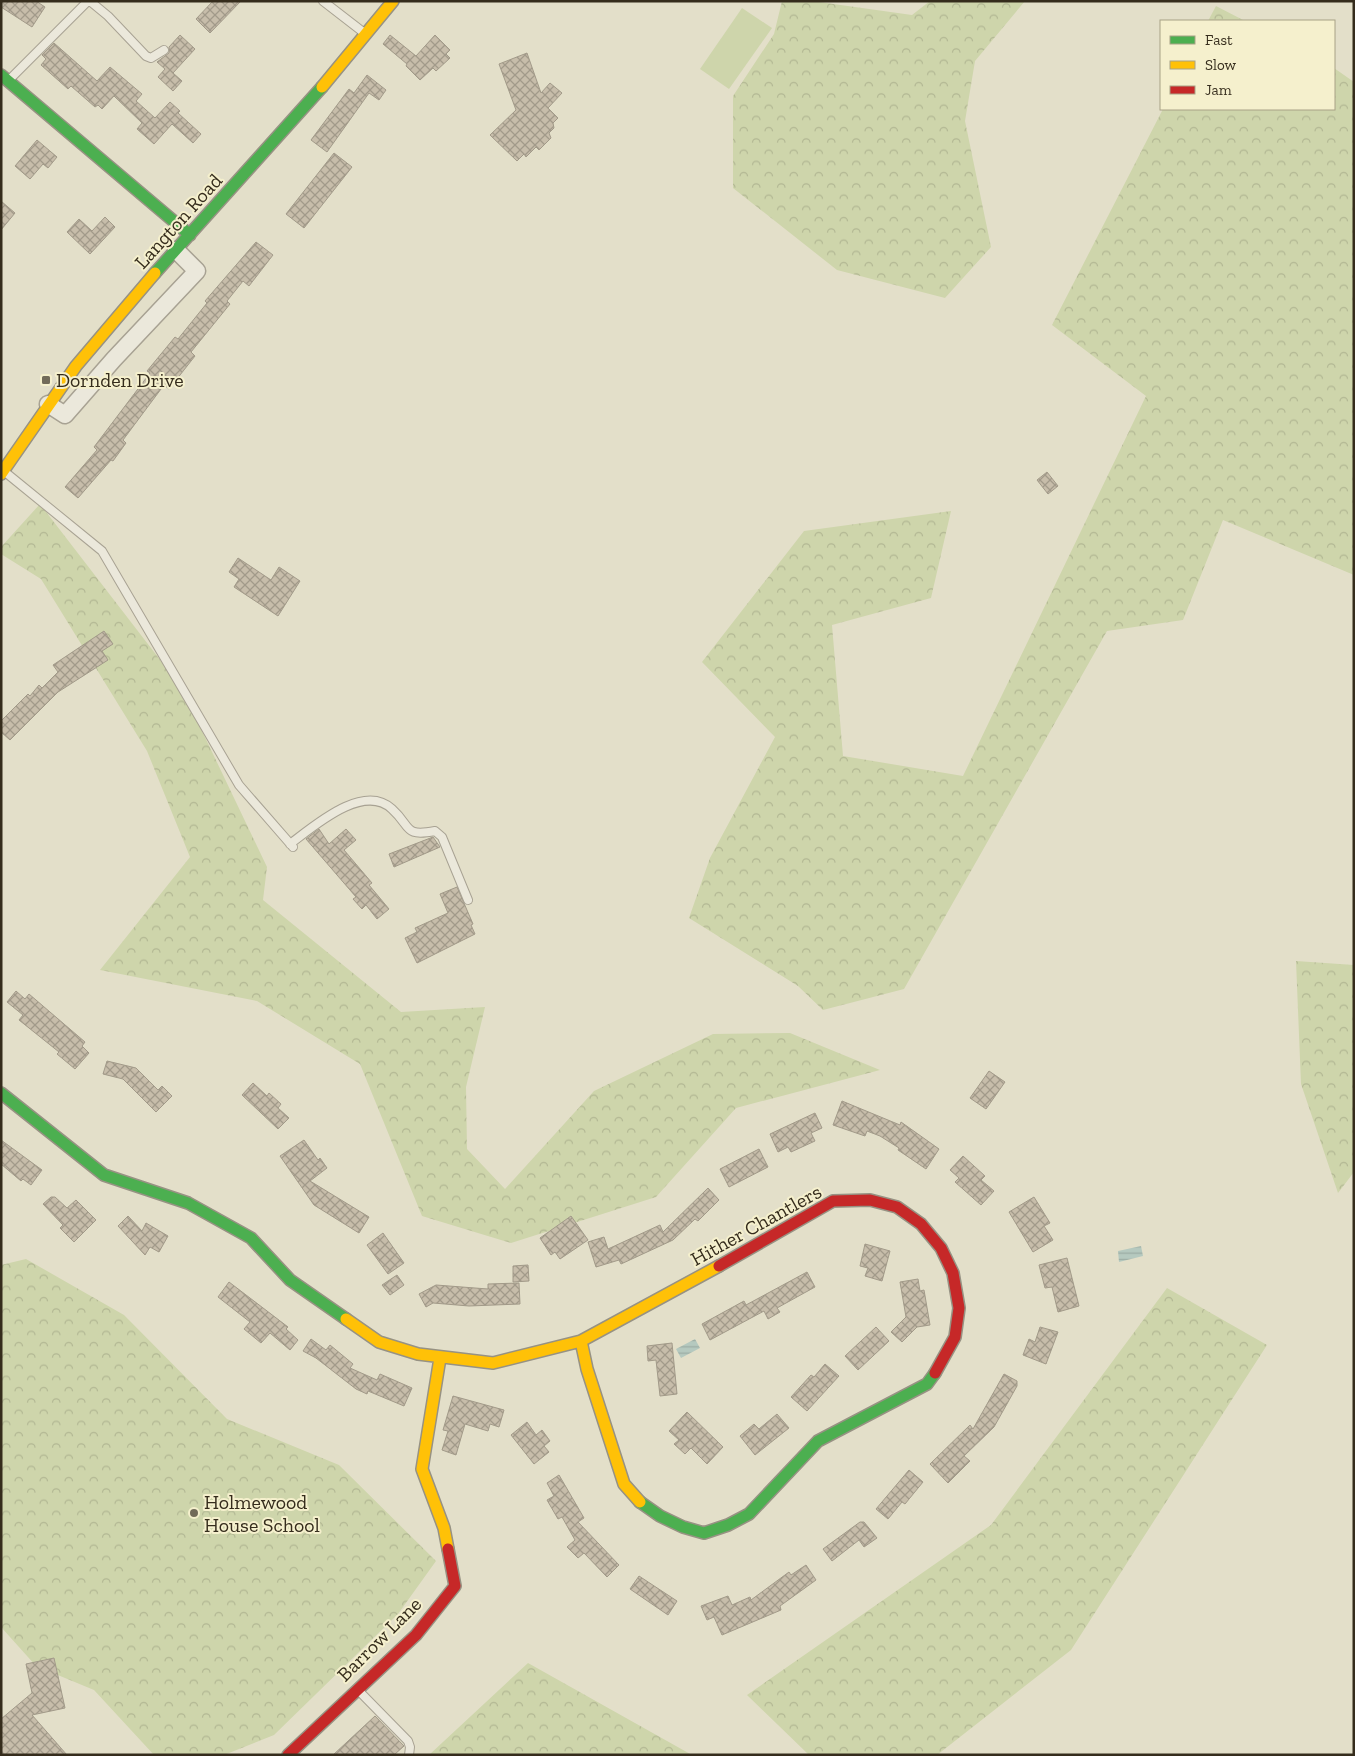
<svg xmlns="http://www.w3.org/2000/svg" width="1355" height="1756" viewBox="0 0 1355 1756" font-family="'Zilla Slab',serif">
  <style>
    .forest { fill: url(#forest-crowns) }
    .pitch { fill: #ced5ab }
    .water { fill: url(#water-rules) }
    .building { fill: url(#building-cross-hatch); stroke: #a29a89 }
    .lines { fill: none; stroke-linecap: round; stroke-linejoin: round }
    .lane-casing { stroke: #a8a293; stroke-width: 10 }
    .street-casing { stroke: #a8a293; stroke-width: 19 }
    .fast-casing { stroke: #979283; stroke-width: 14 }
    .slow-casing { stroke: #979283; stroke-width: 14 }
    .jam-casing { stroke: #979283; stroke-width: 14 }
    .lane { stroke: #ebe8db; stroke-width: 8 }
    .street { stroke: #ebe8db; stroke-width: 16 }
    .fast { stroke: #4caf50; stroke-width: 11 }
    .slow { stroke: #ffc107; stroke-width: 11 }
    .jam { stroke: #c62828; stroke-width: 11 }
    .poi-dot { fill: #726b59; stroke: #f5f0cd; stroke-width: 2 }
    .labels { text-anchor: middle; stroke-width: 4; stroke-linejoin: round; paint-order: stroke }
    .street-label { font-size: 20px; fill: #352c1c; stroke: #f5f0cd }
    .poi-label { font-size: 20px; fill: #352c1c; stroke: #f5f0cd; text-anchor: start }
  </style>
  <defs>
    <pattern id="forest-crowns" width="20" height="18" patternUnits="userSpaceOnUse" patternTransform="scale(1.25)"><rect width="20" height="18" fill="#ced5ab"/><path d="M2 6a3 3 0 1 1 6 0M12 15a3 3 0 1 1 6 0" fill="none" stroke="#b2b793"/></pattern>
    <pattern id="water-rules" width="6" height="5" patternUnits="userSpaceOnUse" patternTransform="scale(1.25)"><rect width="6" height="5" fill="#b5c9bf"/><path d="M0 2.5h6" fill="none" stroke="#9cada4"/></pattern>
    <pattern id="building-cross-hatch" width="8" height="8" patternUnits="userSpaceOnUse" patternTransform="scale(1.25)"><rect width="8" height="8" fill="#c7bdaa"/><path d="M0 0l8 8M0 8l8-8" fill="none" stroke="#a29a8a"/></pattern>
  </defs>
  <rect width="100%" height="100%" fill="#e3dfc9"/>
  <path class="forest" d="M 782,1 L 812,1 L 912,15 L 930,1 L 1025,1 L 975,61 L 965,121 L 991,247 L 945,298 L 837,270 L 733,188 L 733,96 L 774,34 Z
    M 1216,6 L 1245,21 L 1208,21 Z
    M 1334,68 L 1354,82 L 1354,575 L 1223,520 L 1183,620 L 1107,631 L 904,989 L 823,1010 L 798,986 L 689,918 L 710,858 L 775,737 L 702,662 L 804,531 L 951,511 L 931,598 L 832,625 L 843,756 L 963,776 L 1146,396 L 1052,325 L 1163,109 L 1334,109 Z
    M 40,504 L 181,687 L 267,867 L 263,900 L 401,1012 L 485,1007 L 466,1087 L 467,1149 L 505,1189 L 594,1091 L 713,1034 L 790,1033 L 880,1070 L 736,1108 L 656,1197 L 511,1243 L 422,1216 L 360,1064 L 257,1001 L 100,970 L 190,857 L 147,751 L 41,579 L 1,554 L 1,547 Z
    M 1296,961 L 1354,965 L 1354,1172 L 1338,1193 L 1301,1084 Z
    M 26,1259 L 124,1315 L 227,1419 L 339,1465 L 436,1561 L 398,1614 L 274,1735 L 224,1755 L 154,1755 L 94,1690 L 36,1666 L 1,1627 L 1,1265 Z
    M 1167,1288 L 1267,1345 L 1071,1650 L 937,1755 L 809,1755 L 747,1695 L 991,1525 Z
    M 528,1663 L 692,1755 L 429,1755 Z"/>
  <path class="pitch" d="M 742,8 L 772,28 L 729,89 L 700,69 Z"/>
  <path class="water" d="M 1141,1246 L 1143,1256 L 1119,1262 L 1118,1251 Z
    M 695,1339 L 700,1348 L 681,1358 L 676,1349 Z"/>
  <path class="building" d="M 1,1 L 36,1 L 45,7 L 32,27 L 1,7 Z
    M 213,1 L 241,1 L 210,33 L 196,19 Z
    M 180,35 L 195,49 L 173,73 L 182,81 L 173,91 L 158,77 L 165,69 L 157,62 L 169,53 L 169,47 Z
    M 390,35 L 416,56 L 435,35 L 450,50 L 446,54 L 450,58 L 436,71 L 433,68 L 420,80 L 406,66 L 407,64 L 383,44 Z
    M 54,43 L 97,81 L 110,67 L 142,94 L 136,101 L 155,118 L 170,102 L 180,111 L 178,113 L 201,134 L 193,143 L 172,124 L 154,144 L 137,129 L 142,123 L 114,96 L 102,109 L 98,105 L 95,107 L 71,86 L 68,89 L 41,65 L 46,59 L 42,55 Z
    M 527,53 L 541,93 L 550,83 L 562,93 L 548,108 L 558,118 L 553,123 L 554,128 L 549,133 L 551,138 L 539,150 L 536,147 L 526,157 L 524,154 L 517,161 L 490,135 L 516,110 L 499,64 Z
    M 367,75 L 386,90 L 379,100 L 369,93 L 327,152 L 311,140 L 349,89 L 354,93 Z
    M 37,140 L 57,157 L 48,168 L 43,164 L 30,179 L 15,166 Z
    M 334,153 L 352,167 L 304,228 L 286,214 Z
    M 1,201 L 15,213 L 1,230 Z
    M 105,217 L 115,227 L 90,254 L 67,232 L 79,219 L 92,231 Z
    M 256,242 L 273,255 L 249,286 L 243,281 L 227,301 L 230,304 L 191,352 L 195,356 L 169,389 L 164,385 L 123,440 L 126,443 L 113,461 L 111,460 L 78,498 L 65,487 L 97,450 L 94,447 L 150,373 L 147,371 L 175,337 L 178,339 L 207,303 L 205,301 Z
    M 1047,472 L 1058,486 L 1048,494 L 1037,480 Z
    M 238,558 L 271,580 L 279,567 L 300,581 L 278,616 L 234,587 L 239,579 L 229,572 Z
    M 104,631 L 113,644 L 102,651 L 108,660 L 58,692 L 10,740 L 1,732 L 1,721 L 28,694 L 30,696 L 39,685 L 42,688 L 58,672 L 53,665 Z
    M 319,829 L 329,844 L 346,829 L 356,840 L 344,850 L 372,883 L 369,885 L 389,909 L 377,919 L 366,905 L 362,909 L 353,899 L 356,897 L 306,839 Z
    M 433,837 L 440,847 L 394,867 L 389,854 Z
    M 457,887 L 473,924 L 471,925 L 475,934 L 417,963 L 405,938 L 417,932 L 415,928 L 448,913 L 440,894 Z
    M 16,991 L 25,999 L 29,994 L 85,1042 L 82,1046 L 89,1053 L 75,1069 L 57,1054 L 59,1052 L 19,1020 L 23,1015 L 7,1002 Z
    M 107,1061 L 136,1068 L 158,1090 L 162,1086 L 172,1096 L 156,1112 L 123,1079 L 103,1074 Z
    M 989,1071 L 1005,1082 L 986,1109 L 970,1098 Z
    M 253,1083 L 267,1096 L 269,1093 L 281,1104 L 278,1108 L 289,1118 L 278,1129 L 242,1095 Z
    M 842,1101 L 900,1125 L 901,1122 L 939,1149 L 926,1169 L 898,1150 L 899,1148 L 880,1136 L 867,1131 L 865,1136 L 833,1125 Z
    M 815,1113 L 822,1128 L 811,1133 L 815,1141 L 791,1152 L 788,1147 L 778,1152 L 770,1134 Z
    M 1,1140 L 42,1170 L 31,1185 L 23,1179 L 21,1181 L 1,1164 Z
    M 304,1140 L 318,1160 L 320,1158 L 327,1168 L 310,1181 L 369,1217 L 359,1233 L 314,1205 L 280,1156 Z
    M 759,1149 L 768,1167 L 729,1187 L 720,1169 Z
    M 963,1156 L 985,1176 L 981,1180 L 994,1191 L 981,1205 L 955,1182 L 959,1178 L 950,1170 Z
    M 708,1188 L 719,1200 L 698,1221 L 695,1219 L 673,1240 L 621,1264 L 619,1260 L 596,1267 L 588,1242 L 604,1237 L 608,1249 L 660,1225 L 663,1232 Z
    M 51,1197 L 55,1197 L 67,1208 L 76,1200 L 96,1220 L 74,1242 L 60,1228 L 63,1225 L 43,1204 Z
    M 1034,1197 L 1050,1223 L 1044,1226 L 1053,1240 L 1033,1252 L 1009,1212 Z
    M 128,1216 L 142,1231 L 146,1223 L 168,1236 L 159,1252 L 150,1247 L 145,1255 L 118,1226 Z
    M 571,1216 L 588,1240 L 560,1259 L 555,1252 L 551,1255 L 540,1238 Z
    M 383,1233 L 404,1263 L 388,1274 L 367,1245 Z
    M 865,1244 L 890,1251 L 882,1281 L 865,1276 L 868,1268 L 860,1266 Z
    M 1067,1258 L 1079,1306 L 1058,1312 L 1052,1287 L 1045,1288 L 1039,1265 Z
    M 528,1265 L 529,1281 L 513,1282 L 513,1266 Z
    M 807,1272 L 815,1287 L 777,1308 L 780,1312 L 768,1319 L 764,1311 L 710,1340 L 702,1324 L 744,1301 L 746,1305 Z
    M 397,1275 L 404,1285 L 390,1295 L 382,1285 Z
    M 918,1279 L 920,1291 L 924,1290 L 930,1325 L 917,1327 L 902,1342 L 891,1332 L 906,1317 L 900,1282 Z
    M 229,1282 L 288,1327 L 286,1329 L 298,1340 L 290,1350 L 270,1333 L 261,1343 L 244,1329 L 250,1322 L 218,1297 Z
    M 519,1283 L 520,1304 L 469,1306 L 433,1303 L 426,1307 L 419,1294 L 436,1285 L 488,1289 L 488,1284 Z
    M 876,1327 L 889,1341 L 858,1370 L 845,1356 Z
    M 1040,1327 L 1058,1332 L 1046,1364 L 1023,1355 L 1029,1339 L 1035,1342 Z
    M 311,1339 L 326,1350 L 330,1345 L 353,1364 L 350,1368 L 377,1380 L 380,1374 L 412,1388 L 404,1406 L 368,1391 L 367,1394 L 356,1389 L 316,1358 L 303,1351 Z
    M 672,1343 L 677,1394 L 660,1396 L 656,1360 L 648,1361 L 647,1346 Z
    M 825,1364 L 839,1376 L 807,1411 L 791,1397 L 811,1375 L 814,1377 Z
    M 1004,1374 L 1017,1381 L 1017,1386 L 994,1427 L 964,1456 L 970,1461 L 948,1483 L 930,1464 L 970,1425 L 973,1429 Z
    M 453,1396 L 504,1410 L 499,1427 L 490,1424 L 488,1431 L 465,1424 L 456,1455 L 442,1450 L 448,1431 L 443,1430 Z
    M 687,1412 L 723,1447 L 707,1464 L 691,1448 L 685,1454 L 674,1444 L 679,1440 L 669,1431 Z
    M 777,1414 L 789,1428 L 755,1455 L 740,1436 L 754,1424 L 759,1429 Z
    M 527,1422 L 536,1435 L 542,1430 L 550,1441 L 544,1446 L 549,1452 L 534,1464 L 511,1435 Z
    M 909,1470 L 923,1482 L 905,1504 L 902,1502 L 888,1519 L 876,1509 Z
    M 559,1475 L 584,1518 L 578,1522 L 619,1565 L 607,1577 L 584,1553 L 578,1558 L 567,1547 L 575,1540 L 562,1517 L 558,1519 L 547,1500 L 554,1496 L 547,1483 Z
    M 860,1522 L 864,1522 L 877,1538 L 864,1547 L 859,1540 L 832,1561 L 823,1549 Z
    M 806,1565 L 816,1580 L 780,1606 L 781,1610 L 722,1635 L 714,1617 L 707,1620 L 701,1606 L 728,1596 L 732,1605 L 750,1597 L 751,1600 L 789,1572 L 791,1575 Z
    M 639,1576 L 677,1601 L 668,1615 L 630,1589 Z
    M 54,1658 L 65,1708 L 32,1715 L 67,1755 L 1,1755 L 1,1719 L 32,1693 L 26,1664 Z
    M 375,1716 L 404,1746 L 394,1755 L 333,1755 Z"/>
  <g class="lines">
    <g class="lane-casing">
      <path id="lane" d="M 323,1 L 363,32
        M 9,80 L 87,2 L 91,2 L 108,16 L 146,56 L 151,58 L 164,50
        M 5,472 L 102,551 L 239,785 L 293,847
        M 290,844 C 313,827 363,782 392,809 C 412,827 403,837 435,831 L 442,837 L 468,900
        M 358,1690 L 408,1741 L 410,1747 L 409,1755"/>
    </g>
    <g class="street-casing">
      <path id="street" d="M 48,404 L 65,415 L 114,359 L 197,271 L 176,250"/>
    </g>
    <g class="fast-casing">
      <path id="fast" d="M 1,75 L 190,235
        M 155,273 L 322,87
        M 1,1093 L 104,1175 L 188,1203 L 251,1238 L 290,1280 L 346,1319
        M 640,1502 L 660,1516 L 683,1527 L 704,1533 L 728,1525 L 749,1514 L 818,1441 L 927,1384 L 935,1373"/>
    </g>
    <g class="slow-casing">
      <path id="slow" d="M 322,87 L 393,1
        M 1,474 L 76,366 L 155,273
        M 346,1319 L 379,1342 L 418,1354 L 493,1363 L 581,1341 L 719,1266
        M 581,1341 L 587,1369 L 624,1484 L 640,1502
        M 440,1358 L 422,1469 L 444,1528 L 448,1549"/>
    </g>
    <g class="jam-casing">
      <path id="jam" d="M 719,1266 L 833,1201 L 870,1200 L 897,1207 L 921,1224 L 941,1248 L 953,1273 L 959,1308 L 955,1337 L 935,1373
        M 288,1755 L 416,1635 L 455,1586 L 448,1549"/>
    </g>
    <use href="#lane" class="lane"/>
    <use href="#street" class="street"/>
    <use href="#fast" class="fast"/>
    <use href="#slow" class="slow"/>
    <use href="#jam" class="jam"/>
  </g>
  <g class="poi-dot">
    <rect x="41" y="375" width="10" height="10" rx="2.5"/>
    <circle cx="194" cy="1513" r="5"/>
  </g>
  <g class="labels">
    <g class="street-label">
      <text transform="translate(178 221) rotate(-48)" y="7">Langton Road</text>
      <text transform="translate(756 1225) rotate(-29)" y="7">Hither Chantlers</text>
      <text transform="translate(379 1639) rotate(-45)" y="7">Barrow Lane</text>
    </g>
    <g class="poi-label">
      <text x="56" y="387">Dornden Drive</text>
      <text x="204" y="1509">Holmewood<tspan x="204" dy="23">House School</tspan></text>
    </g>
  </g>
  <rect width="1355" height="1756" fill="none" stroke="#352c1c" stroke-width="5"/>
  <rect x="1160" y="20" width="175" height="90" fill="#f5f0cd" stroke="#a8a286"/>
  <rect x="1170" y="36" width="25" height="8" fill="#4caf50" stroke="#a8a286"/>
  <text x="1205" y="45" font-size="15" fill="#352c1c">Fast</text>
  <rect x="1170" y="61" width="25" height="8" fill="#ffc107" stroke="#a8a286"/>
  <text x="1205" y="70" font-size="15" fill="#352c1c">Slow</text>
  <rect x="1170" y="86" width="25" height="8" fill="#c62828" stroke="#a8a286"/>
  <text x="1205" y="95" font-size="15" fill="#352c1c">Jam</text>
</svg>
